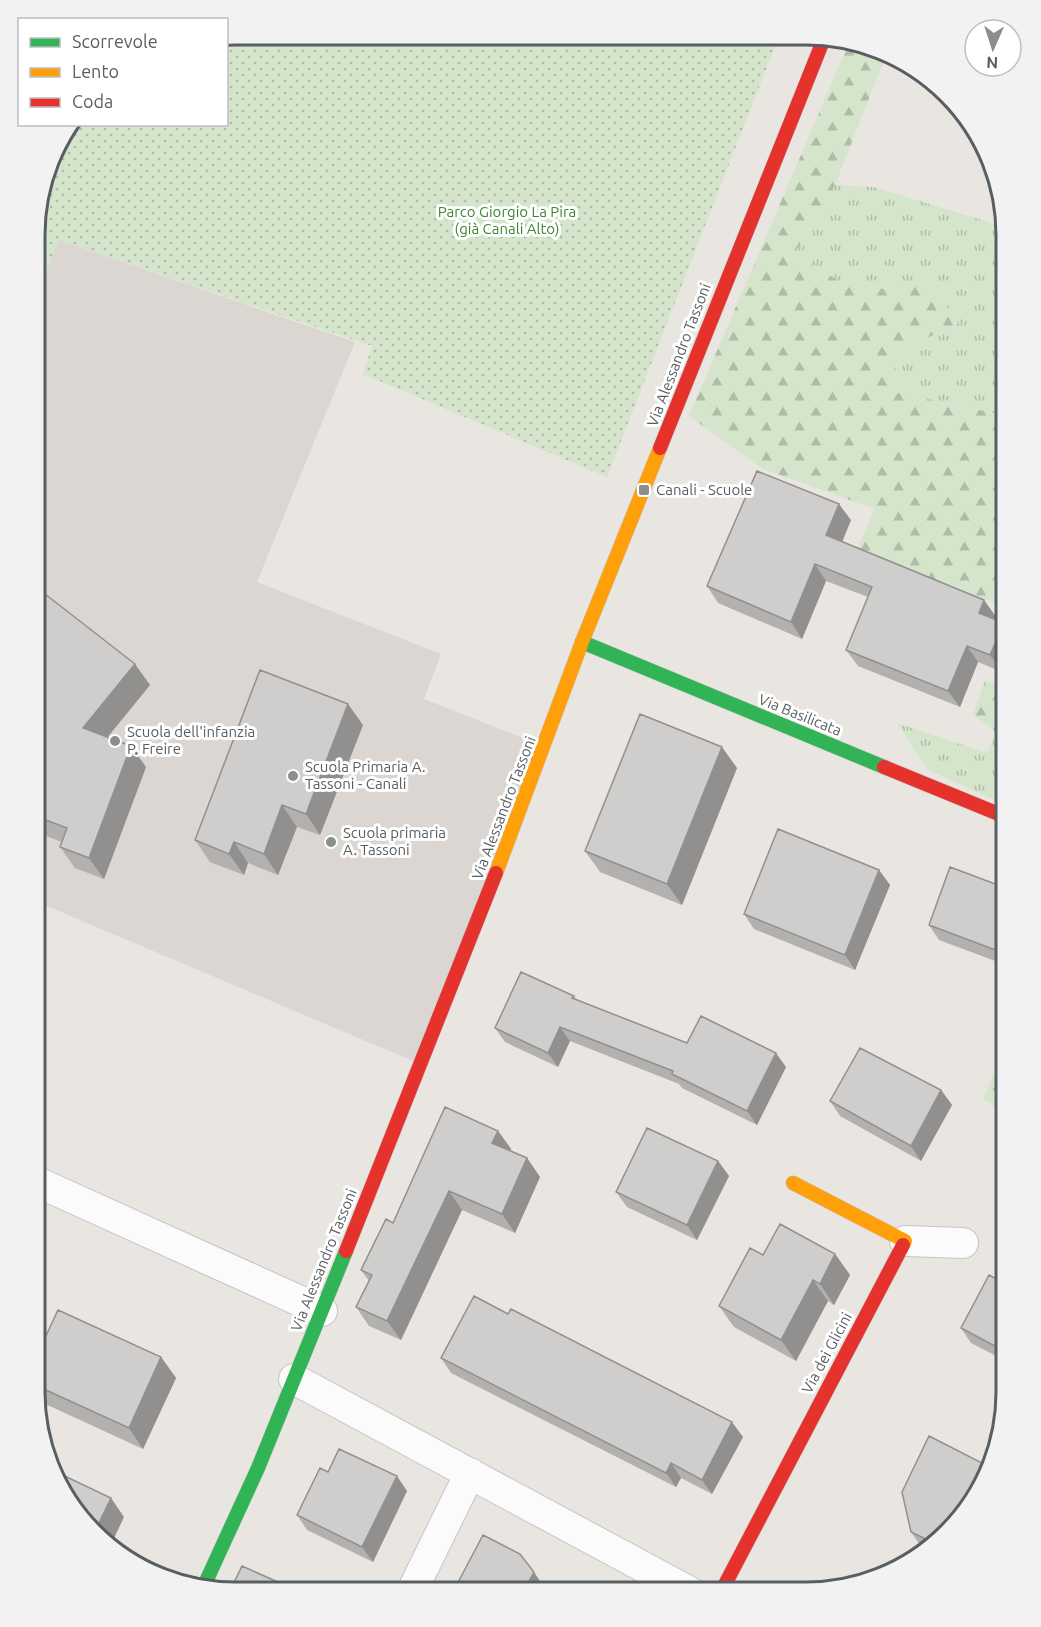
<svg xmlns="http://www.w3.org/2000/svg" width="1041" height="1627" viewBox="0 0 1041 1627" font-family="Ubuntu,sans-serif">
  <style>
    .education { fill: #dbd6d1 }
    .grass { fill: url(#grass-tufts) }
    .forest { fill: url(#forest-firs) }
    .park { fill: url(#park-dots) }
    .lines { fill: none; stroke-linecap: round; stroke-linejoin: round }
    .street-casing { stroke: #c4c4c3; stroke-width: 32 }
    .fast-casing { stroke: #c4c4c3; stroke-width: 15 }
    .slow-casing { stroke: #c4c4c3; stroke-width: 15 }
    .jam-casing { stroke: #c4c4c3; stroke-width: 15 }
    .street { stroke: #fcfbfb; stroke-width: 30 }
    .fast { stroke: #30b455; stroke-width: 14 }
    .slow { stroke: #ff9f0a; stroke-width: 14 }
    .jam { stroke: #e5322d; stroke-width: 14 }
    .wall { fill: #b3b1af }
    .shaded-wall { fill: #92908f }
    .building { fill: #d0cecc; stroke: #92908f; stroke-width: 1.5 }
    .poi-dot { fill: #8b8e8e; stroke: #fff; stroke-width: 2 }
    .labels { text-anchor: middle; stroke-width: 6; stroke-linejoin: round; paint-order: stroke }
    .park-label { font-size: 15px; fill: #3f8631; stroke: #fff }
    .street-label { font-size: 15px; fill: #585e61; stroke: #fff }
    .poi-label { font-size: 15px; fill: #585e61; stroke: #fff; text-anchor: start }
    .rim { fill: none; stroke: #585e61; stroke-width: 3 }
  </style>
  <defs>
    <pattern id="grass-tufts" width="24" height="20" patternUnits="userSpaceOnUse" patternTransform="scale(1.5)"><rect width="24" height="20" fill="#d4e5cb"/><path d="M3 7l-1-3M5 7V3M7 7l1-3M15 17l-1-3M17 17v-4M19 17l1-3" fill="none" stroke="#afbda8"/></pattern>
    <pattern id="forest-firs" width="22" height="20" patternUnits="userSpaceOnUse" patternTransform="scale(1.5)"><rect width="22" height="20" fill="#d4e5cb"/><path d="M5 1l3.5 6h-7zM16 11l3.5 6h-7z" fill="#afbda8"/></pattern>
    <pattern id="park-dots" width="8" height="8" patternUnits="userSpaceOnUse" patternTransform="scale(1.5)"><rect width="8" height="8" fill="#d4e5cb"/><path d="M2 2h.1M6 6h.1" fill="none" stroke="#afbda8" stroke-width="1.8" stroke-linecap="round"/></pattern>
  </defs>
  <rect width="100%" height="100%" fill="#e9e6e2"/>
  <path class="education" d="M 59,240 L 355,342 L 257,582 L 441,654 L 424,699 L 545,747 L 420,1064 L 35,901 L 36,297 Z"/>
  <path class="grass" d="M 835,185 L 874,187 L 1005,227 L 1006,439 L 1003,415 L 894,392 L 896,353 L 958,323 L 931,287 L 854,290 L 794,254 Z
    M 897,723 L 987,753 L 996,732 L 1006,728 L 1006,805 L 928,770 Z"/>
  <path class="forest" d="M 849,43 L 885,58 L 835,185 L 794,254 L 854,290 L 931,286 L 958,323 L 896,353 L 894,392 L 1003,415 L 1006,439 L 1006,607 L 857,549 L 875,509 L 763,469 L 689,416 Z
    M 985,681 L 1006,686 L 1006,728 L 996,732 L 973,715 Z
    M 1006,1043 L 1006,1114 L 983,1099 Z"/>
  <path class="park" d="M 235,35 L 779,36 L 607,477 L 363,374 L 372,346 L 59,240 L 36,297 C 36,233 31,178 72,125 L 226,124 L 227,36 Z"/>
  <g class="lines">
    <g class="street-casing">
      <path id="street" d="M 35,1181 L 322,1311
        M 905,1241 L 963,1243
        M 294,1379 L 690,1592
        M 412,1591 L 470,1473"/>
    </g>
    <g class="fast-casing">
      <path id="fast" d="M 582,642 L 884,767
        M 203,1588 L 258,1468 L 346,1251"/>
    </g>
    <g class="slow-casing">
      <path id="slow" d="M 496,873 L 582,642 L 660,448
        M 793,1183 L 905,1241 L 903,1245"/>
    </g>
    <g class="jam-casing">
      <path id="jam" d="M 660,448 L 825,36
        M 884,767 L 1006,817
        M 346,1251 L 496,873
        M 721,1592 L 903,1245"/>
    </g>
    <use href="#street" class="street"/>
    <use href="#fast" class="fast"/>
    <use href="#slow" class="slow"/>
    <use href="#jam" class="jam"/>
  </g>
  <path class="wall" d="M 851,520 L 842,542 L 984,600 L 996,617 L 995,619 L 1004,623 L 1006,627 L 1006,661 L 1002,672 L 978,662 L 960,707 L 858,666 L 846,650 L 868,597 L 826,581 L 802,639 L 718,603 L 707,586 Z
    M 36,587 L 150,685 L 107,737 L 146,767 L 104,879 L 75,868 L 60,847 L 62,842 L 35,832 Z
    M 363,725 L 320,835 L 297,827 L 278,875 L 248,863 L 244,875 L 210,862 L 195,840 Z
    M 737,768 L 682,905 L 600,872 L 585,851 Z
    M 879,870 L 890,885 L 855,970 L 754,929 L 744,914 Z
    M 1006,888 L 1006,965 L 939,940 L 929,925 Z
    M 574,996 L 577,1000 L 687,1043 L 786,1067 L 757,1125 L 682,1088 L 679,1084 L 570,1041 L 558,1067 L 505,1042 L 495,1028 Z
    M 941,1090 L 952,1105 L 921,1161 L 840,1116 L 830,1101 Z
    M 498,1131 L 511,1149 L 510,1151 L 527,1158 L 540,1177 L 515,1233 L 462,1210 L 401,1340 L 369,1326 L 356,1307 L 369,1281 L 361,1270 L 393,1223 Z
    M 718,1161 L 729,1176 L 697,1240 L 627,1207 L 616,1192 Z
    M 835,1254 L 850,1275 L 834,1305 L 828,1301 L 796,1361 L 734,1327 L 719,1306 L 763,1255 Z
    M 1006,1284 L 1006,1361 L 971,1343 L 961,1328 Z
    M 508,1314 L 743,1437 L 712,1494 L 681,1478 L 676,1487 L 451,1373 L 441,1358 Z
    M 35,1338 L 43,1342 L 161,1357 L 176,1378 L 143,1449 L 41,1402 L 34,1392 Z
    M 407,1491 L 373,1562 L 307,1530 L 297,1515 Z
    M 911,1532 L 938,1543 L 924,1551 Z"/>
  <path class="shaded-wall" d="M 839,504 L 851,520 L 838,552 L 826,535 Z
    M 815,564 L 826,581 L 802,639 L 791,622 Z
    M 984,600 L 996,617 L 991,629 L 979,613 Z
    M 1004,623 L 1006,627 L 1006,661 L 1002,672 L 990,655 Z
    M 967,646 L 978,662 L 960,707 L 948,691 Z
    M 135,664 L 150,685 L 98,749 L 83,728 Z
    M 348,704 L 363,725 L 320,835 L 306,814 Z
    M 131,746 L 146,767 L 104,879 L 89,858 Z
    M 722,747 L 737,768 L 682,905 L 667,884 Z
    M 282,805 L 297,827 L 278,875 L 264,854 Z
    M 234,842 L 248,863 L 244,875 L 229,854 Z
    M 879,870 L 890,885 L 855,970 L 845,955 Z
    M 560,1027 L 570,1041 L 558,1067 L 548,1053 Z
    M 776,1053 L 786,1067 L 757,1125 L 747,1111 Z
    M 941,1090 L 952,1105 L 921,1161 L 911,1146 Z
    M 498,1131 L 511,1149 L 505,1162 L 492,1143 Z
    M 527,1158 L 540,1177 L 515,1233 L 502,1214 Z
    M 718,1161 L 729,1176 L 697,1240 L 687,1225 Z
    M 449,1191 L 462,1210 L 401,1340 L 387,1321 Z
    M 835,1254 L 850,1275 L 834,1305 L 820,1284 Z
    M 813,1280 L 828,1301 L 796,1361 L 781,1340 Z
    M 161,1357 L 176,1378 L 143,1449 L 129,1428 Z
    M 732,1422 L 743,1437 L 712,1494 L 702,1480 Z
    M 671,1463 L 681,1478 L 676,1487 L 666,1473 Z
    M 397,1476 L 407,1491 L 373,1562 L 362,1547 Z
    M 111,1498 L 124,1517 L 110,1547 L 96,1529 Z
    M 534,1572 L 544,1587 L 542,1592 L 523,1592 Z"/>
  <path class="building" d="M 757,471 L 839,504 L 826,535 L 984,600 L 979,613 L 1004,623 L 990,655 L 967,646 L 948,691 L 846,650 L 872,587 L 815,564 L 791,622 L 707,586 Z
    M 36,587 L 135,664 L 83,728 L 131,746 L 89,858 L 60,847 L 67,828 L 35,816 Z
    M 260,670 L 348,704 L 306,814 L 282,805 L 264,854 L 234,842 L 229,854 L 195,840 Z
    M 640,714 L 722,747 L 667,884 L 585,851 Z
    M 778,829 L 879,870 L 845,955 L 744,914 Z
    M 950,867 L 1006,888 L 1006,954 L 929,925 Z
    M 521,972 L 574,996 L 572,998 L 687,1043 L 701,1016 L 776,1053 L 747,1111 L 672,1074 L 673,1071 L 560,1027 L 548,1053 L 495,1028 Z
    M 860,1048 L 941,1090 L 911,1146 L 830,1101 Z
    M 445,1107 L 498,1131 L 492,1143 L 527,1158 L 502,1214 L 449,1191 L 387,1321 L 356,1307 L 372,1275 L 361,1270 L 386,1219 L 393,1223 Z
    M 647,1128 L 718,1161 L 687,1225 L 616,1192 Z
    M 780,1224 L 835,1254 L 820,1284 L 813,1280 L 781,1340 L 719,1306 L 750,1248 L 763,1255 Z
    M 989,1275 L 1006,1284 L 1006,1352 L 961,1328 Z
    M 474,1296 L 508,1314 L 511,1309 L 732,1422 L 702,1480 L 671,1463 L 666,1473 L 441,1358 Z
    M 58,1310 L 161,1357 L 129,1428 L 35,1385 L 35,1338 L 43,1342 Z
    M 929,1436 L 986,1465 L 972,1504 L 936,1544 L 911,1532 L 902,1492 Z
    M 339,1449 L 397,1476 L 362,1547 L 297,1515 L 320,1468 L 328,1472 Z
    M 50,1469 L 111,1498 L 96,1529 Z
    M 483,1535 L 520,1554 L 534,1572 L 523,1592 L 453,1592 Z
    M 242,1566 L 298,1591 L 230,1591 Z"/>
  <g class="poi-dot">
    <rect x="638" y="484" width="12" height="12" rx="3"/>
    <circle cx="115" cy="741" r="6"/>
    <circle cx="293" cy="776" r="6"/>
    <circle cx="331" cy="842" r="6"/>
  </g>
  <g class="labels">
    <g class="park-label">
      <text x="507" y="217">Parco Giorgio La Pira<tspan x="507" dy="17">(già Canali Alto)</tspan></text>
    </g>
    <g class="street-label">
      <text transform="translate(679 355) rotate(-69)" y="5">Via Alessandro Tassoni</text>
      <text transform="translate(800 715) rotate(22)" y="5">Via Basilicata</text>
      <text transform="translate(504 808) rotate(-69)" y="5">Via Alessandro Tassoni</text>
      <text transform="translate(324 1260) rotate(-68)" y="5">Via Alessandro Tassoni</text>
      <text transform="translate(827 1353) rotate(-62)" y="5">Via dei Glicini</text>
    </g>
    <g class="poi-label">
      <text x="656" y="495">Canali - Scuole</text>
      <text x="127" y="737">Scuola dell'infanzia<tspan x="127" dy="17">P. Freire</tspan></text>
      <text x="305" y="772">Scuola Primaria A.<tspan x="305" dy="17">Tassoni - Canali</tspan></text>
      <text x="343" y="838">Scuola primaria<tspan x="343" dy="17">A. Tassoni</tspan></text>
    </g>
  </g>
  <path d="M0 0H1041V1627H0ZM235 45H806A190 190 0 0 1 996 235V1392A190 190 0 0 1 806 1582H235A190 190 0 0 1 45 1392V235A190 190 0 0 1 235 45Z" fill="#f2f2f2" fill-rule="evenodd"/>
  <path class="rim" d="M235 45H806A190 190 0 0 1 996 235V1392A190 190 0 0 1 806 1582H235A190 190 0 0 1 45 1392V235A190 190 0 0 1 235 45Z"/>
  <rect x="18" y="18" width="210" height="108" fill="#ffffff" stroke="#bcbfc0" stroke-width="1.5"/>
  <rect x="30" y="38" width="30" height="9" fill="#30b455" stroke="#bcbfc0" stroke-width="1.5"/>
  <text x="72" y="48" font-size="18" fill="#585e61">Scorrevole</text>
  <rect x="30" y="68" width="30" height="9" fill="#ff9f0a" stroke="#bcbfc0" stroke-width="1.5"/>
  <text x="72" y="78" font-size="18" fill="#585e61">Lento</text>
  <rect x="30" y="98" width="30" height="9" fill="#e5322d" stroke="#bcbfc0" stroke-width="1.5"/>
  <text x="72" y="108" font-size="18" fill="#585e61">Coda</text>
  <g transform="translate(993 48) rotate(183)"><circle r="28" fill="#ffffff" stroke="#bcbfc0" stroke-width="1.5"/>
  <path d="M0-4.5L10 22L0 15L-10 22Z" fill="#8b8e8e"/>
  <text y="-9" font-size="16" font-weight="bold" text-anchor="middle" fill="#585e61">N</text>
  </g>
</svg>
